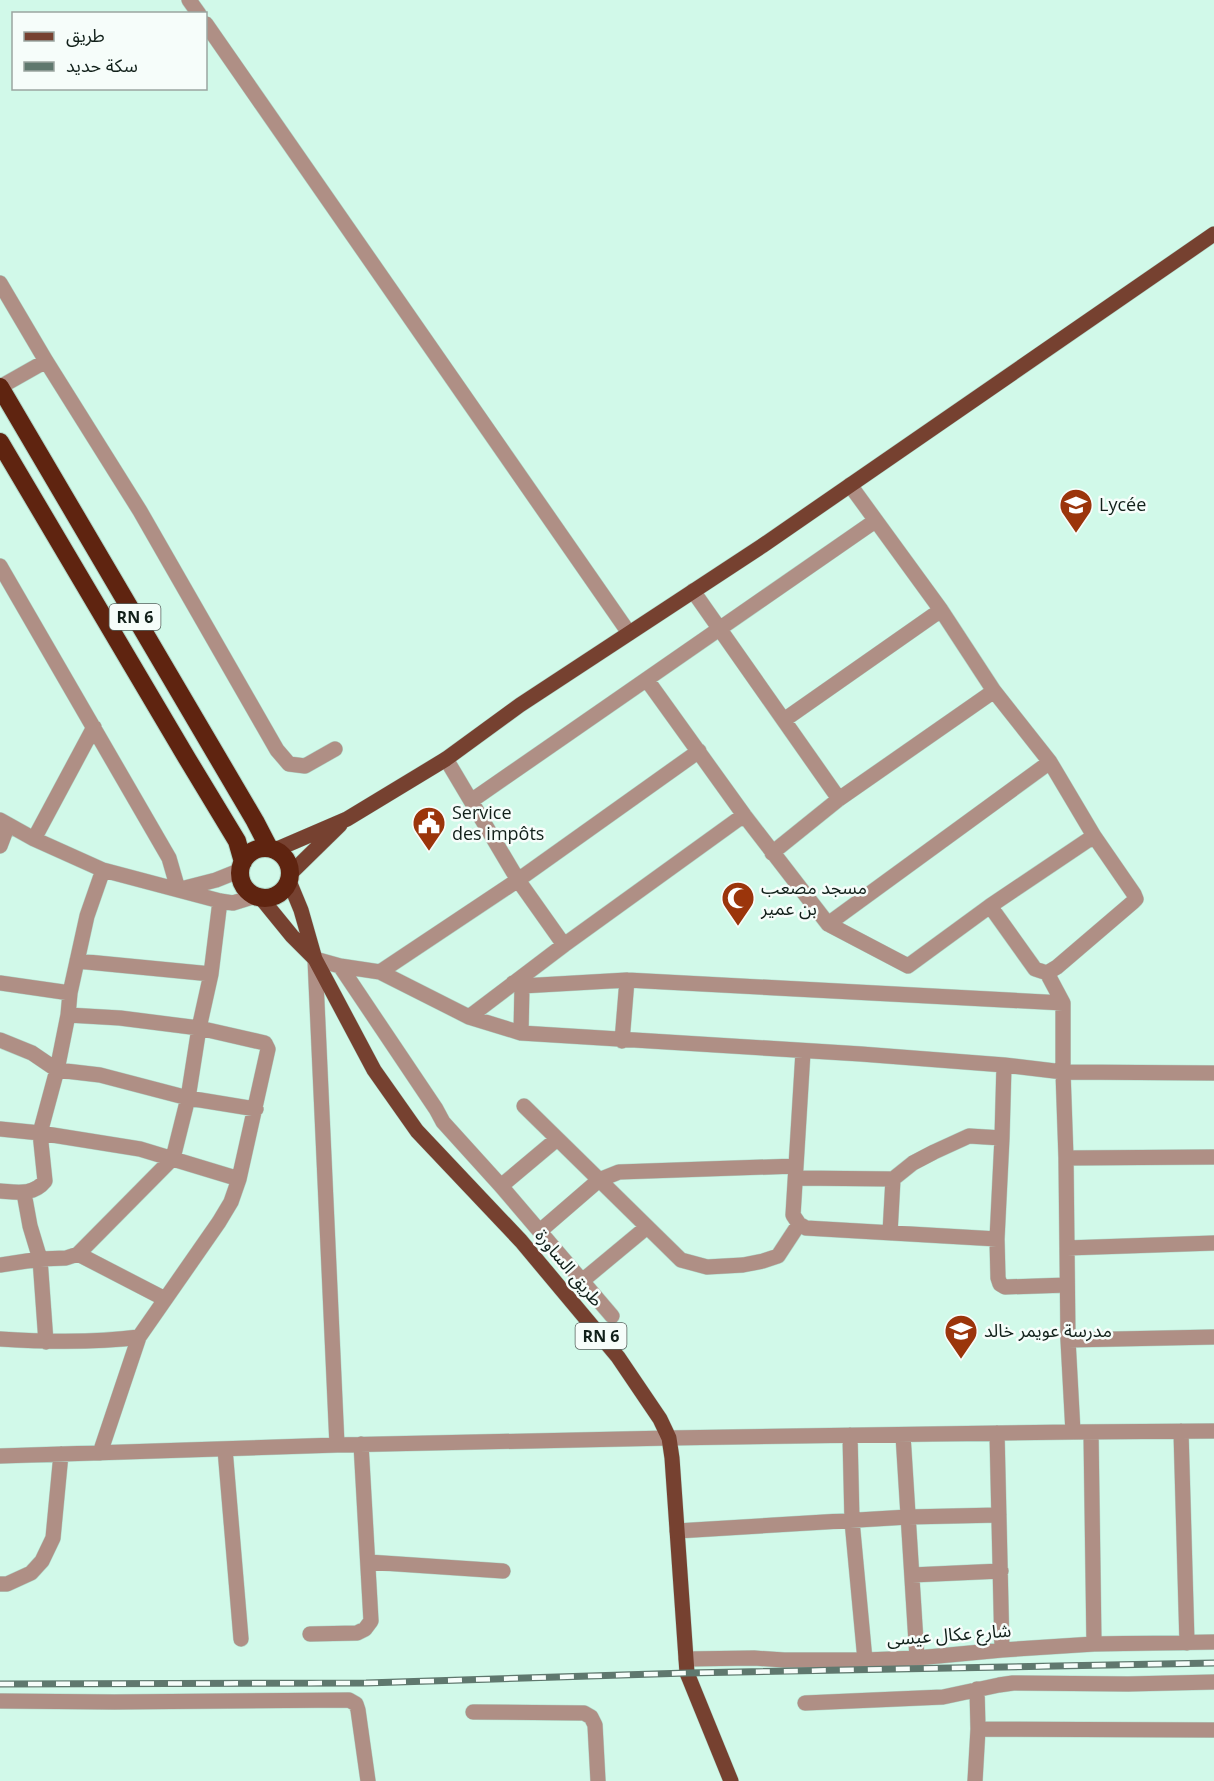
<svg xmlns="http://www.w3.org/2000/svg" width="1214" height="1781" viewBox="0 0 1214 1781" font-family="'Open Sans','Noto Sans Arabic',sans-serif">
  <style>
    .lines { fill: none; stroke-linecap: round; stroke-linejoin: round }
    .minor-casing { stroke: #b2d6c8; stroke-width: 16 }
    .major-casing { stroke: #b2d6c8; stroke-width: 16 }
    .highway-casing { stroke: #b2d6c8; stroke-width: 20 }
    .minor { stroke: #af8f85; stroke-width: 15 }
    .major { stroke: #764130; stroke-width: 15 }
    .highway { stroke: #5f2410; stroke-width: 18 }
    .rail-casing { stroke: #5f786e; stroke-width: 7 }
    .rail { stroke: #f6fdfa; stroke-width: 4.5; stroke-dasharray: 14; stroke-linecap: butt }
    .labels { text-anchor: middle; stroke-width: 5; stroke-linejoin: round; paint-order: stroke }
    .shield { fill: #f6fdfa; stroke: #56625d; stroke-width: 1.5 }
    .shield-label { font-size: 16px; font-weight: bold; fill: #11201a }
    .poi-label { font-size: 18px; fill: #11201a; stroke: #f6fdfa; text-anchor: start }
    .street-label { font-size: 18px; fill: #11201a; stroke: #f6fdfa }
  </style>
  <rect width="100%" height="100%" fill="#d1f9e9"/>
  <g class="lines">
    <g class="minor-casing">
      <path id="minor" d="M 189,0 L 199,14
        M 206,24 L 629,633
        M 0,283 L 46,361 L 140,511 L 277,750 L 289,764 L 305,766 L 335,749
        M 0,387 L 46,361
        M 0,566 L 169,858 L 178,889
        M 693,591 L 839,799
        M 647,680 L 744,815 L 828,924 L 908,966 L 990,906 L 1035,969 L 1047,973 L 1057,967 L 1133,902 L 1136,899 L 1134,894 L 1094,836 L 1050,762 L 994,691 L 941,610 L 850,485
        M 784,720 L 941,610
        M 446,759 L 518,880 L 564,945
        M 471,801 L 875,521
        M 0,820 L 34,839 L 103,870 L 220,901 L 233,903 L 256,896
        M 34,839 L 94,727
        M 0,846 L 8,825
        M 772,853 L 839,799 L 994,691
        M 181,889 L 216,880 L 241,870
        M 990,906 L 1094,836
        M 828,924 L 1050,762
        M 77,961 L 211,974
        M 340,966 L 436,1109 L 443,1122 L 501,1186 L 612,1316
        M 380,972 L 518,880 L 699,751
        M 1047,973 L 1063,1003 L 1063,1072 L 1066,1158 L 1068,1340 L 1073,1432
        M 0,983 L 70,993
        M 513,983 L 522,986 L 627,980 L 1063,1003
        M 469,1017 L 564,945 L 744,815
        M 521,1033 L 522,986
        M 0,1040 L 32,1053 L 57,1070 L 100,1075 L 188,1098 L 256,1109
        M 622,1041 L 627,980
        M 803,1052 L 793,1215 L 799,1224 L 806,1228 L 997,1239 L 1002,1138 L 1004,1065
        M 524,1106 L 681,1260 L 707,1267 L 743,1265 L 763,1261 L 778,1256 L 799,1224
        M 0,1129 L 40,1133 L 140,1149 L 239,1179
        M 1066,1158 L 1214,1157
        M 796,1178 L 893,1179 L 913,1163 L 934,1152 L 969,1136 L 1002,1138
        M 501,1186 L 557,1139
        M 0,1191 C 16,1192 33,1196 45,1181 L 40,1133 L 57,1070 L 68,1015 L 70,993 L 87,916 L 103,870
        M 24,1193 L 30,1226 L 40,1259 L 46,1342
        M 540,1231 L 599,1180 L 619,1172 L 796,1166
        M 890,1233 L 893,1179
        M 997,1239 L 998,1278 L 1000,1284 L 1005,1287 L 1067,1285
        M 1067,1248 L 1214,1243
        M 78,1254 L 165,1299
        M 0,1265 L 40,1259 L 66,1258 L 78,1254 L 173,1158 L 188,1098 L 199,1028 L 211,974 L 220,901
        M 582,1281 L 647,1227
        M 0,1339 C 47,1342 93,1343 139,1337 L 219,1222 L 231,1202 L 239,1179 L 268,1049 L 265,1043 L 199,1028 L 120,1018 L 68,1015
        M 1068,1340 L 1214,1337
        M 1181,1431 L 1187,1643
        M 1091,1432 L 1094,1644
        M 997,1433 L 1002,1650
        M 850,1435 L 852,1521 L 865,1660
        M 903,1435 L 917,1658
        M 337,1445 L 315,959 L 340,966 L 380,972 L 469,1017 L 521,1033 L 861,1054 L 1004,1065 L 1063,1072 L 1214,1073
        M 225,1449 L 241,1639
        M 100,1453 L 139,1337
        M 0,1456 L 337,1445 L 669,1438 L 1073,1432 L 1214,1431
        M 677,1531 L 908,1517 L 999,1515
        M 368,1562 L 503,1571
        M 912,1575 L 1001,1571
        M 0,1584 L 7,1584 L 31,1573 L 42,1561 L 53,1538 L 61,1454
        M 310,1634 L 357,1633 L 365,1629 L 371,1621 L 361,1444
        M 686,1659 L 754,1658 L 784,1660 L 865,1660 L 917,1658 L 1002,1650 L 1094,1644 L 1214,1642
        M 0,1701 L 114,1702 L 349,1700 L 356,1704 L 358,1710 L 368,1781
        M 805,1703 L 943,1697 L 999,1685 L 1013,1683 L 1128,1684 L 1214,1682
        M 473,1712 L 584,1713 L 591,1717 L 595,1725 L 598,1781
        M 978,1729 L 1214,1730
        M 975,1781 L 978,1729 L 977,1689"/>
    </g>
    <g class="major-casing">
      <path id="major" d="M 275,850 L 347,819 L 446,759 L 520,705 L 762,546 L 1214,234
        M 291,873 L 340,825
        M 289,881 L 301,910 L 315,959 L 374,1070 L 417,1131 L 521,1241 L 618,1357 L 660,1419 L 669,1438 L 672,1458 L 687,1673 L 731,1781
        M 261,898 L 292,936 L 315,959"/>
    </g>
    <g class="highway-casing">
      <path id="highway" d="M 0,387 L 255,821 L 269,848
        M 0,442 L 188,760 L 237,841 L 243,862
        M240 873a25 25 0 1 1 50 0a25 25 0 1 1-50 0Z"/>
    </g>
    <use href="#minor" class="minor"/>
    <use href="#major" class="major"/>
    <use href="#highway" class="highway"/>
    <g class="rail-casing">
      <path id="rail" d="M 0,1684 L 366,1683 L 687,1673 L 1214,1663"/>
    </g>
    <use href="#rail" class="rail"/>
  </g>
  <defs>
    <g id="school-pin" transform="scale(1.725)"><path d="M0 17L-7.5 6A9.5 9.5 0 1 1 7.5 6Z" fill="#9b350b" stroke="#f6fdfa"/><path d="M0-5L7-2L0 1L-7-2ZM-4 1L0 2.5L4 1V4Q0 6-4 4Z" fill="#fff"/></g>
    <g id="civic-pin" transform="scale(1.725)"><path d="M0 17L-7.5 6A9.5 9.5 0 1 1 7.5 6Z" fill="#9b350b" stroke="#f6fdfa"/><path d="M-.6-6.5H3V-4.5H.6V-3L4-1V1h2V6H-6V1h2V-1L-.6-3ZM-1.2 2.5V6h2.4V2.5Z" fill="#fff"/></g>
    <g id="mosque-pin" transform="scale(1.725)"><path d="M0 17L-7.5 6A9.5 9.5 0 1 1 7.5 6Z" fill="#9b350b" stroke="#f6fdfa"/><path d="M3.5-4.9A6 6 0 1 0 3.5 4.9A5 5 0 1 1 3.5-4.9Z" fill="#fff"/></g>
  </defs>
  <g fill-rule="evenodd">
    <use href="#school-pin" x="1076" y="505"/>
    <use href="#civic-pin" x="429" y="823"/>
    <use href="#mosque-pin" x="738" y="898"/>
    <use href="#school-pin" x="961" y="1331"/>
  </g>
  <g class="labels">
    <g class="shield">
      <rect x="109.5" y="604" width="51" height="26" rx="4.5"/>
      <rect x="575.5" y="1323" width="51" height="26" rx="4.5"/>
    </g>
    <g class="shield-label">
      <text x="135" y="623">RN 6</text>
      <text x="601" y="1342">RN 6</text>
    </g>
    <g class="poi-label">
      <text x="1099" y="511">Lycée</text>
      <text x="452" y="819">Service<tspan x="452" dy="21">des impôts</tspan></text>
      <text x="761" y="894">مسجد مصعب<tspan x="761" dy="21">بن عمير</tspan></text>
      <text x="984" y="1337">مدرسة عويمر خالد</text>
    </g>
    <g class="street-label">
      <text transform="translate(569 1268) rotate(50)" y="6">طريق الساورة</text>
      <text transform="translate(949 1635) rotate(-4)" y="6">شارع عكال عيسى</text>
    </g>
  </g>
  <rect x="12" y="12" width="195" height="78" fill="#f6fdfa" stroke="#9aa5a0" stroke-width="1.5"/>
  <rect x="24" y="32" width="30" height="9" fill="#764130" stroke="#9aa5a0" stroke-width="1.5"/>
  <text x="66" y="42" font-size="18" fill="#11201a">طريق</text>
  <rect x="24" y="62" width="30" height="9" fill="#5f786e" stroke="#9aa5a0" stroke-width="1.5"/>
  <text x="66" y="72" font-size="18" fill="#11201a">سكة حديد</text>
</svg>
